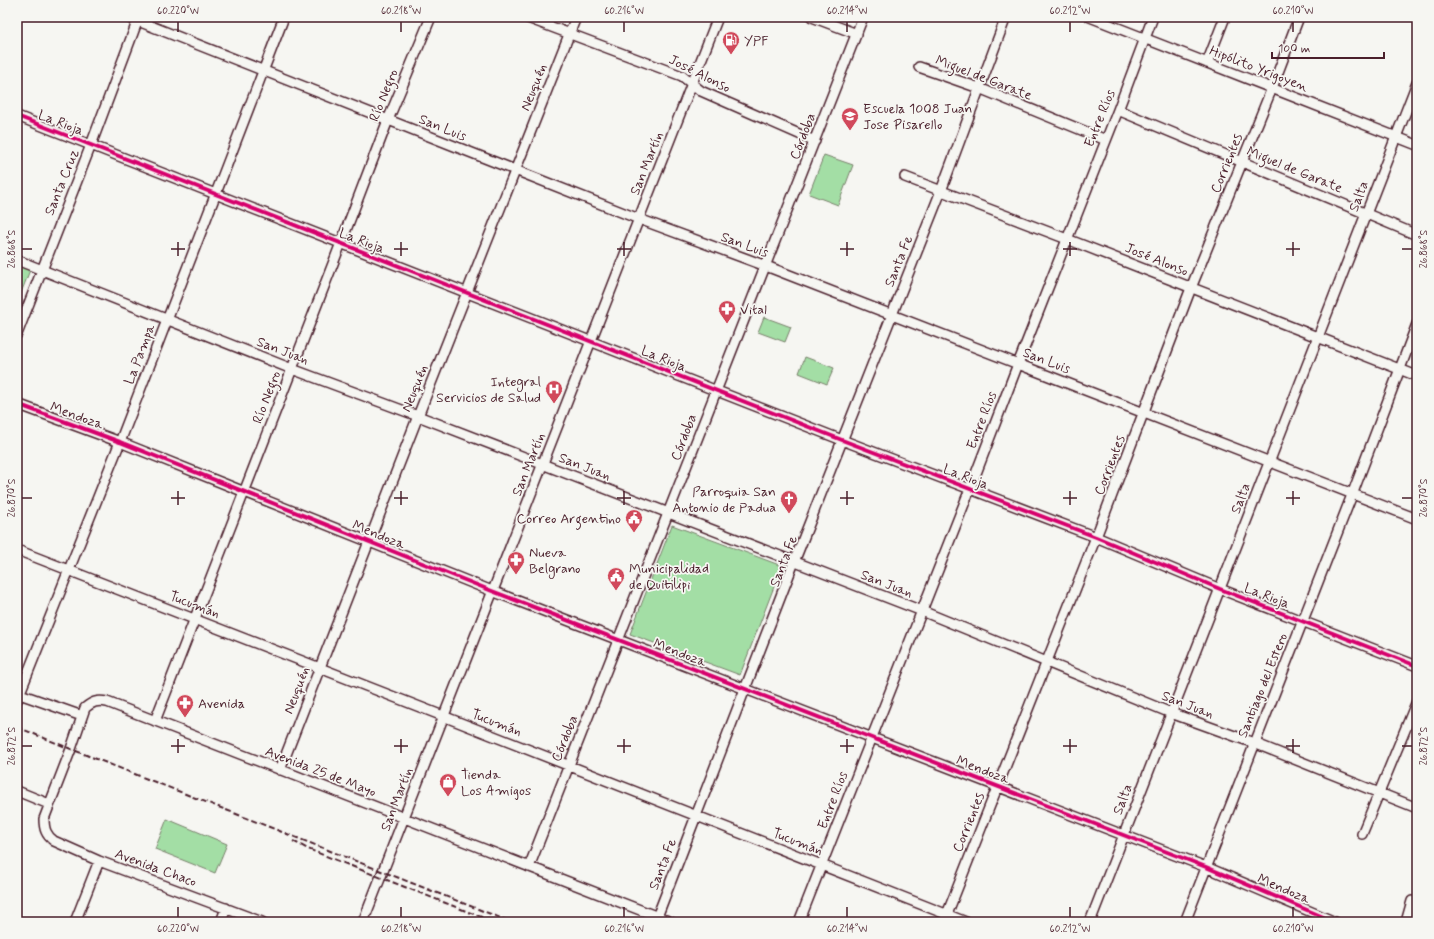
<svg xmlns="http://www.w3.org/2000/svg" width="1434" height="939" viewBox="0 0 1434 939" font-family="Mynerve,sans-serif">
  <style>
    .green { fill: #a3dea5; stroke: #767e68 }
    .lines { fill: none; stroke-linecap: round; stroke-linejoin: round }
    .minor-casing { stroke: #4a1f2b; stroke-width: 12 }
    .minor { stroke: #f6f6f2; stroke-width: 9 }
    .rail { stroke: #4a1f2b; stroke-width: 2; stroke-dasharray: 6 3; stroke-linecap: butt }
    .cycleway-casing { stroke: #f6f6f2; stroke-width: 6 }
    .cycleway { stroke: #d6006c; stroke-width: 4 }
    .ticks { fill: none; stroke: #4a1f2b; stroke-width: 1.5 }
    .labels { text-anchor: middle; stroke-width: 3.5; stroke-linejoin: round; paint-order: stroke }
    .poi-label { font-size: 14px; fill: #4a1f2b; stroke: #f6f6f2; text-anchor: start }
    .street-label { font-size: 14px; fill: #4a1f2b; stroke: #f6f6f2 }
    .neatline { fill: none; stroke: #4a1f2b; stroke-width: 1.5 }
    .ticks-label { font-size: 10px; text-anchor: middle; fill: #4a1f2b }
  </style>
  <rect width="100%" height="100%" fill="#f6f6f2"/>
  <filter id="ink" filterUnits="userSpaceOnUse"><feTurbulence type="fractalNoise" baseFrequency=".025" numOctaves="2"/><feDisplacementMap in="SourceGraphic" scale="8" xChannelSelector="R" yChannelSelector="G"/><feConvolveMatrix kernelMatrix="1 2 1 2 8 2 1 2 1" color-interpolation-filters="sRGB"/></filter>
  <g filter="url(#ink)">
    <path class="green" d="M 824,155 L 853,165 L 838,205 L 809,194 Z
      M 17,265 L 30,270 L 17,303 Z
      M 764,317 L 791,327 L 785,342 L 758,332 Z
      M 805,357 L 834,368 L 827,384 L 799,373 Z
      M 672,525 L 782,566 L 740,675 L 630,634 Z
      M 167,819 L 227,844 L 215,873 L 155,849 Z"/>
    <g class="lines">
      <g class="minor-casing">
        <path id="minor" d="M 128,17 L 639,219 L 766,266 L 1417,519
          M 525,17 L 682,76 L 701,91 L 815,141
          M 812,17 L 857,34
          M 1090,17 L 1417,145
          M 1207,63 L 1225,17
          M 919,67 L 979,88 L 1106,140
          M 1118,110 L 1417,235
          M 17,116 L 842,440 L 1096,537 L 1220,589 L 1417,666
          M 905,177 L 1067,239 L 1417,376
          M 17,260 L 292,369 L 418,416 L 922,611 L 1171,713 L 1254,743 L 1417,808
          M 17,334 L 91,145 L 139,17
          M 17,404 L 120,442 L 492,591 L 1206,867 L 1335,922
          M 17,550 L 443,716 L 966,922
          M 17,693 L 82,716
          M 17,700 L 120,442 L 284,17
          M 155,721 L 341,243 L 388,120 L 431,17
          M 280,770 L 418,416 L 576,17
          M 17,791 L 49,804
          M 1362,834 L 1417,701
          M 529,867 L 863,17
          M 657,917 L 794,562 L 941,191 L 1006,17
          M 75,922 L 99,861
          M 221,922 L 226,908
          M 262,922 L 99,861 L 54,841 C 46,835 44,829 44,819 L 71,749 L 85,708 C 92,702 97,700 107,702 L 671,922
          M 363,922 L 718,17
          M 799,922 L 970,489 L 1018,364 L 1118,110 L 1153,17
          M 944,922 L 1096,537 L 1191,288 L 1272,88 L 1299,17
          M 1090,922 L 1417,83
          M 1185,922 L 1352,495 L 1417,324
          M 1406,922 L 1412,901"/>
      </g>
      <use href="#minor" class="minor"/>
      <path class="rail" d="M 17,727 L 71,749 L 511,922
        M 293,841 L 308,849 L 489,920"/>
      <g class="cycleway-casing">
        <path id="cycleway" d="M 17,116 L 842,440 L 1096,537 L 1220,589 L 1417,666
          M 17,404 L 120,442 L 492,591 L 1206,867 L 1335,922"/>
      </g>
      <use href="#cycleway" class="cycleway"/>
    </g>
  </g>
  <path class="ticks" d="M 178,22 L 178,32M 401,22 L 401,32M 624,22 L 624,32M 847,22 L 847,32M 1070,22 L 1070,32M 1293,22 L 1293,32M 178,242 L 178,256M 401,242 L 401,256M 624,242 L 624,256M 847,242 L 847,256M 1070,242 L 1070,256M 1293,242 L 1293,256M 22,249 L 32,249M 171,249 L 185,249M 394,249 L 408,249M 617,249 L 631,249M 840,249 L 854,249M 1063,249 L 1077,249M 1286,249 L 1300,249M 1402,249 L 1412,249M 178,491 L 178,505M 401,491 L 401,505M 624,491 L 624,505M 847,491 L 847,505M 1070,491 L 1070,505M 1293,491 L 1293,505M 22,498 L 32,498M 171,498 L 185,498M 394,498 L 408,498M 617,498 L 631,498M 840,498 L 854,498M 1063,498 L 1077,498M 1286,498 L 1300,498M 1402,498 L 1412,498M 178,739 L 178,753M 401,739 L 401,753M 624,739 L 624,753M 847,739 L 847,753M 1070,739 L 1070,753M 1293,739 L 1293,753M 22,746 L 32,746M 171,746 L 185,746M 394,746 L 408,746M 617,746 L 631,746M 840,746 L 854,746M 1063,746 L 1077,746M 1286,746 L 1300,746M 1402,746 L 1412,746M 178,907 L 178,917M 401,907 L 401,917M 624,907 L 624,917M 847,907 L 847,917M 1070,907 L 1070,917M 1293,907 L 1293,917"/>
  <defs>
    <g id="fuel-pin" transform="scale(0.9)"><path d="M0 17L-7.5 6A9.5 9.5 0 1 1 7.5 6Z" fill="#d1495b" stroke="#f6f6f2"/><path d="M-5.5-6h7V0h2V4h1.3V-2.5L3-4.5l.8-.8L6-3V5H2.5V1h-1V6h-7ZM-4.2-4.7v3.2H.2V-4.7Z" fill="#fff"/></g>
    <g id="school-pin" transform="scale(0.9)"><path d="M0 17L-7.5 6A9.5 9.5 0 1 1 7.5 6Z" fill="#d1495b" stroke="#f6f6f2"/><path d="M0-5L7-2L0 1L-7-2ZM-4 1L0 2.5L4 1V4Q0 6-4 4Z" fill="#fff"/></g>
    <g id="pharmacy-pin" transform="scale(0.9)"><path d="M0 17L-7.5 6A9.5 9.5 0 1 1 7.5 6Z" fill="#d1495b" stroke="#f6f6f2"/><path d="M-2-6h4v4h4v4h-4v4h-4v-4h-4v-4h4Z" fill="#fff"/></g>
    <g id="hospital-pin" transform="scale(0.9)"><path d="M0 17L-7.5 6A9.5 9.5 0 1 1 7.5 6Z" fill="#d1495b" stroke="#f6f6f2"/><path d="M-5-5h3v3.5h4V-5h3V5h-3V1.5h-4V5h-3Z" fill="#fff"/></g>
    <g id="church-pin" transform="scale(0.9)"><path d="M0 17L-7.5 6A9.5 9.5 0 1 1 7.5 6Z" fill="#d1495b" stroke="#f6f6f2"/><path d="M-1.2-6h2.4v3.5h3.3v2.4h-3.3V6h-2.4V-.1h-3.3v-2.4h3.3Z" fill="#fff"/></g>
    <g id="civic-pin" transform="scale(0.9)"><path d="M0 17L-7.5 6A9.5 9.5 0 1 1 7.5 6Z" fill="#d1495b" stroke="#f6f6f2"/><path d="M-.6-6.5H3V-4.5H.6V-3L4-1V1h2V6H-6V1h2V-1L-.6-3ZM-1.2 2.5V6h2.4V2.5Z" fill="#fff"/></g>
    <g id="shop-pin" transform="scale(0.9)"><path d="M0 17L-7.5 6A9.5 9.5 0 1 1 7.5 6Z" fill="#d1495b" stroke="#f6f6f2"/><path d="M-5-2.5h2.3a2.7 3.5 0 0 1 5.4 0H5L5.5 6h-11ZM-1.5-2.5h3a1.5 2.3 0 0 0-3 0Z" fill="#fff"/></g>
  </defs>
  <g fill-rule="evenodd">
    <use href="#fuel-pin" x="731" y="40"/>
    <use href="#school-pin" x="850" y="116"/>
    <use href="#pharmacy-pin" x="727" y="309"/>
    <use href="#hospital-pin" x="554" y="389"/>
    <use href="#church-pin" x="789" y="499"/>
    <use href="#civic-pin" x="634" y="518"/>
    <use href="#pharmacy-pin" x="516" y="560"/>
    <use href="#civic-pin" x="616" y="576"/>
    <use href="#pharmacy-pin" x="185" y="703"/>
    <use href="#shop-pin" x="448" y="782"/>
  </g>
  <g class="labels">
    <g class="poi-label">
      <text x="744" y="45">YPF</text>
      <text x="863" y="113">Escuela 1008 Juan<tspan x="863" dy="16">Jose Pisarello</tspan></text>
      <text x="740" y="314">Vital</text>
      <text x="541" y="386" text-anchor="end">Integral<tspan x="541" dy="16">Servicios de Salud</tspan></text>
      <text x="776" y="496" text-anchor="end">Parroquia San<tspan x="776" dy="16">Antonio de Padua</tspan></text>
      <text x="621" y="523" text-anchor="end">Correo Argentino</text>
      <text x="529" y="557">Nueva<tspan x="529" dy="16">Belgrano</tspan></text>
      <text x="629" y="573">Municipalidad<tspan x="629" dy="16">de Quitilipi</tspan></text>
      <text x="198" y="708">Avenida</text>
      <text x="461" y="779">Tienda<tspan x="461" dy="16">Los Amigos</tspan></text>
    </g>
    <g class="street-label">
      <text transform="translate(1259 68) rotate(21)" y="5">Hipólito Yrigoyen</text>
      <text transform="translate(700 73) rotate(27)" y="5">José Alonso</text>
      <text transform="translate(984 77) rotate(21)" y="5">Miguel de Garate</text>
      <text transform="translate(533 87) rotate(-68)" y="5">Neuquén</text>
      <text transform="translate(383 95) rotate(-68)" y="5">Río Negro</text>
      <text transform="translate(1099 118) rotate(-68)" y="5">Entre Ríos</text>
      <text transform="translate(61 122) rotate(21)" y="5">La Rioja</text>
      <text transform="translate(443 127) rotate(22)" y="5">San Luis</text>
      <text transform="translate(802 136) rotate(-69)" y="5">Córdoba</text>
      <text transform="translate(646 163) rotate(-68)" y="5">San Martín</text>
      <text transform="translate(1226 163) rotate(-68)" y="5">Corrientes</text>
      <text transform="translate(1295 169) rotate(22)" y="5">Miguel de Garate</text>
      <text transform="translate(61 182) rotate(-68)" y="5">Santa Cruz</text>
      <text transform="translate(1358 196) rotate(-69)" y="5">Salta</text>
      <text transform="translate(362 240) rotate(21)" y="5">La Rioja</text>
      <text transform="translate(745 244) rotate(20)" y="5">San Luis</text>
      <text transform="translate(1157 259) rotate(22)" y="5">José Alonso</text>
      <text transform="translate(898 261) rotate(-68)" y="5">Santa Fe</text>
      <text transform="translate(283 350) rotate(21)" y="5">San Juan</text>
      <text transform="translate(139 354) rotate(-69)" y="5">La Pampa</text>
      <text transform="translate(664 358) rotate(22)" y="5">La Rioja</text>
      <text transform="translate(1047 360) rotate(21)" y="5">San Luis</text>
      <text transform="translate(414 388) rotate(-68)" y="5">Neuquén</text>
      <text transform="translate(266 397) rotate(-69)" y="5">Río Negro</text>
      <text transform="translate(77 415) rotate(20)" y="5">Mendoza</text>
      <text transform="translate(981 420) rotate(-69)" y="5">Entre Ríos</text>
      <text transform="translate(683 437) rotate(-69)" y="5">Córdoba</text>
      <text transform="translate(528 464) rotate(-68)" y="5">San Martín</text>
      <text transform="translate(1109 465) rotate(-69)" y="5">Corrientes</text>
      <text transform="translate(585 466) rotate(21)" y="5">San Juan</text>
      <text transform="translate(966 476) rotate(21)" y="5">La Rioja</text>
      <text transform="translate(1240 498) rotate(-69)" y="5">Salta</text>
      <text transform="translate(379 534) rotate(22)" y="5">Mendoza</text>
      <text transform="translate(783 561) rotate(-69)" y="5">Santa Fe</text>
      <text transform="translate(887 583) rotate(21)" y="5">San Juan</text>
      <text transform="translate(1267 595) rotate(21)" y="5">La Rioja</text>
      <text transform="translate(195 604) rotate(21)" y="5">Tucumán</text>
      <text transform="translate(680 652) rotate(21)" y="5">Mendoza</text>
      <text transform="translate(1262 685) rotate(-68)" y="5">Santiago del Estero</text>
      <text transform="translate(296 690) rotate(-69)" y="5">Neuquén</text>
      <text transform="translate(1188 704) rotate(21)" y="5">San Juan</text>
      <text transform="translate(497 722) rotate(21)" y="5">Tucumán</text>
      <text transform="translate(564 738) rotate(-68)" y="5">Córdoba</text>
      <text transform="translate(983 769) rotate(21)" y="5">Mendoza</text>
      <text transform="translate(321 771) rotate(21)" y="5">Avenida 25 de Mayo</text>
      <text transform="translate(396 799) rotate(-69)" y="5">San Martín</text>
      <text transform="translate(1122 799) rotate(-69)" y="5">Salta</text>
      <text transform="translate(832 800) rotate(-69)" y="5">Entre Ríos</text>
      <text transform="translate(968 822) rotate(-68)" y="5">Corrientes</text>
      <text transform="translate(798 841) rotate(21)" y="5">Tucumán</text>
      <text transform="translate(662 864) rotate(-69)" y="5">Santa Fe</text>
      <text transform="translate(156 867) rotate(20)" y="5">Avenida Chaco</text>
      <text transform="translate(1284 888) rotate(23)" y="5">Mendoza</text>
    </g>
  </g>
  <rect width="1434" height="939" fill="none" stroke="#f6f6f2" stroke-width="44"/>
  <path d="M1272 52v6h112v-6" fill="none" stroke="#4a1f2b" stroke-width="2"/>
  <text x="1278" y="52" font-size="12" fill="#4a1f2b" stroke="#f6f6f2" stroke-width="3" paint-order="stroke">100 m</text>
  <rect x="22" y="22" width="1390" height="895" class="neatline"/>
  <g class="ticks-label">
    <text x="178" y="14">60.220°W</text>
    <text x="401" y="14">60.218°W</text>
    <text x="624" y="14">60.216°W</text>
    <text x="847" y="14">60.214°W</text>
    <text x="1070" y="14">60.212°W</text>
    <text x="1293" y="14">60.210°W</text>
    <text transform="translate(11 249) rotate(-90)" y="4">26.868°S</text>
    <text transform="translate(1423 249) rotate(-90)" y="4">26.868°S</text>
    <text transform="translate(11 498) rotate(-90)" y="4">26.870°S</text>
    <text transform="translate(1423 498) rotate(-90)" y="4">26.870°S</text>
    <text transform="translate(11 746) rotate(-90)" y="4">26.872°S</text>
    <text transform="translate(1423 746) rotate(-90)" y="4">26.872°S</text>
    <text x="178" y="932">60.220°W</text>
    <text x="401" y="932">60.218°W</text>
    <text x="624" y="932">60.216°W</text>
    <text x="847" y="932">60.214°W</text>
    <text x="1070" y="932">60.212°W</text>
    <text x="1293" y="932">60.210°W</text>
  </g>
</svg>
